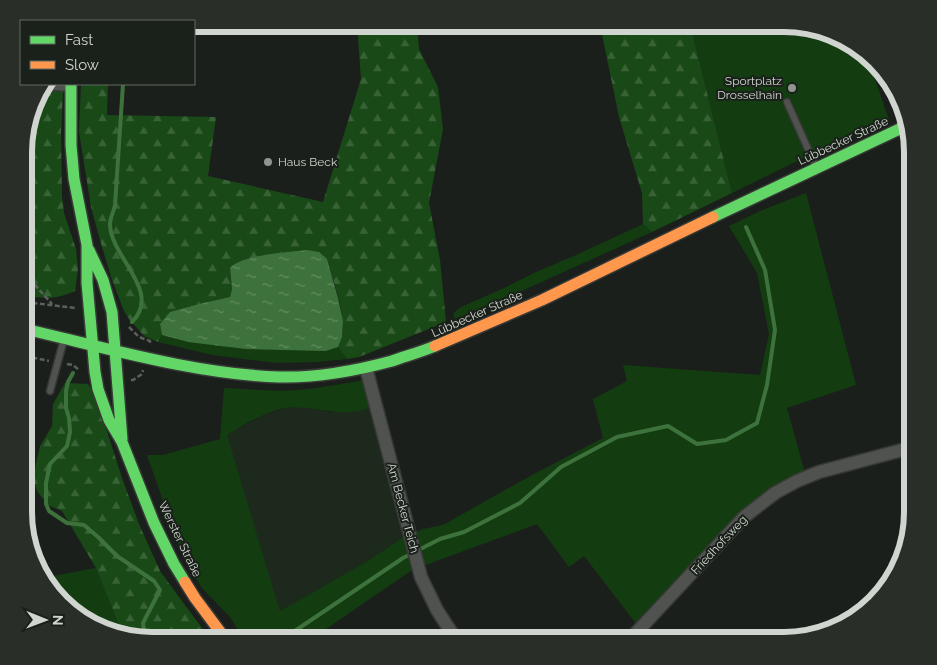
<svg xmlns="http://www.w3.org/2000/svg" width="937" height="665" viewBox="0 0 937 665" font-family="Raleway,sans-serif">
  <style>
    .built { fill: #1e291e }
    .grass { fill: #133d11 }
    .forest { fill: url(#forest-firs) }
    .water { fill: url(#water-ripples) }
    .lines { fill: none; stroke-linecap: round; stroke-linejoin: round }
    .stream { stroke: #3e723c; stroke-width: 4 }
    .lane-casing { stroke: #373936; stroke-width: 9 }
    .street-casing { stroke: #373936; stroke-width: 15 }
    .fast-casing { stroke: #373936; stroke-width: 14 }
    .slow-casing { stroke: #373936; stroke-width: 14 }
    .path { stroke: #5c5f5c; stroke-width: 2.5; stroke-dasharray: 5 2.5; stroke-linecap: butt }
    .lane { stroke: #505250; stroke-width: 6 }
    .street { stroke: #505250; stroke-width: 12 }
    .fast { stroke: #63d668; stroke-width: 11 }
    .slow { stroke: #ff974d; stroke-width: 11 }
    .poi-dot { fill: #919591; stroke: #1a201a; stroke-width: 2 }
    .labels { text-anchor: middle; stroke-width: 4; stroke-linejoin: round; paint-order: stroke }
    .poi-label { font-size: 12px; fill: #d1d5d0; stroke: #1a201a; text-anchor: end }
    .street-label { font-size: 12px; fill: #d1d5d0; stroke: #1a201a }
    .rim { fill: none; stroke: #d1d5d0; stroke-width: 6 }
  </style>
  <defs>
    <pattern id="forest-firs" width="22" height="20" patternUnits="userSpaceOnUse" patternTransform="scale(1.25)"><rect width="22" height="20" fill="#184916"/><path d="M5 1l3.5 6h-7zM16 11l3.5 6h-7z" fill="#396237"/></pattern>
    <pattern id="water-ripples" width="26" height="14" patternUnits="userSpaceOnUse" patternTransform="scale(1.25)"><rect width="26" height="14" fill="#3e723c"/><path d="M2 4q2-2 4 0t4 0M15 11q2-2 4 0t4 0" fill="none" stroke="#628c60"/></pattern>
  </defs>
  <rect width="100%" height="100%" fill="#1b1f1b"/>
  <path class="built" d="M 371,407 L 405,536 L 366,562 L 280,611 L 226,435 L 264,415 L 286,408 L 306,408 L 329,412 Z"/>
  <path class="grass" d="M 690,24 L 793,24 L 863,51 L 867,56 L 889,120 L 795,162 L 732,193 Z
    M 806,193 L 856,385 L 787,408 L 805,473 L 789,480 L 642,630 L 655,641 L 629,641 L 641,630 L 584,556 L 569,567 L 537,524 L 412,570 L 310,640 L 311,641 L 245,641 L 230,617 L 201,587 L 180,549 L 147,455 L 163,455 L 220,439 L 224,388 C 249,389 274,392 298,390 C 320,388 342,384 364,380 L 371,407 C 344,420 315,405 286,408 C 266,411 244,425 227,435 L 280,611 L 366,562 L 405,536 L 423,529 L 443,525 L 532,475 L 603,438 L 593,399 L 627,381 L 623,365 L 760,375 L 769,334 L 757,273 L 729,226 L 760,211 Z
    M 643,224 L 652,232 L 515,294 L 455,319 L 453,314 L 459,308 L 504,288 L 536,272 L 576,255 Z
    M 162,335 L 188,342 L 326,351 L 338,347 L 347,359 L 317,362 L 277,363 L 212,355 L 158,342 Z
    M 96,568 L 122,633 L 74,614 L 42,578 Z"/>
  <path class="forest" d="M 357,24 L 417,24 L 419,49 L 438,87 L 443,129 L 429,203 L 440,260 L 446,322 L 359,357 L 347,359 L 338,347 C 339,343 342,339 342,336 C 346,313 333,281 327,259 L 230,268 L 232,289 L 230,297 L 203,303 L 160,324 L 162,335 L 158,342 L 144,336 L 129,319 L 124,311 L 112,280 L 100,240 L 91,207 L 79,132 L 81,84 L 108,84 L 107,115 L 216,117 L 208,176 L 323,202 L 361,79 Z
    M 601,24 L 690,24 L 732,193 L 652,232 L 643,224 L 642,193 L 619,117 L 602,34 Z
    M 41,89 L 63,92 L 61,132 L 62,196 L 64,213 L 76,249 L 78,269 L 75,291 C 54,300 47,298 25,296 L 25,135 Z
    M 65,383 L 88,384 L 95,394 L 122,478 L 139,524 L 160,571 L 187,608 L 212,641 L 144,641 L 122,633 L 96,568 L 62,511 L 48,505 L 37,491 L 33,477 L 40,446 L 52,426 L 53,404 Z"/>
  <path class="water" d="M 307,250 L 319,252 L 327,259 L 338,298 L 343,321 L 342,337 L 338,347 L 326,351 L 246,349 L 188,342 L 162,335 L 160,324 L 170,312 L 203,303 L 230,297 L 232,289 L 230,268 C 240,255 289,252 307,250 Z"/>
  <g class="lines">
    <path class="stream" d="M 123,84 L 115,205 C 114,211 110,218 110,224 C 110,257 163,291 132,322
      M 73,373 L 68,382 L 66,391 L 66,408 L 69,418 L 70,432 L 67,446 L 50,464 L 46,483 L 46,504 L 49,511 L 67,523 L 84,525 L 98,537 L 117,556 L 154,581 L 160,590 L 143,623 L 145,641
      M 280,641 L 403,558 L 440,539 L 464,532 L 520,503 L 561,467 L 617,437 L 668,426 L 697,444 L 726,440 L 757,423 L 767,385 L 775,330 L 765,270 L 746,227"/>
    <g class="lane-casing">
      <path id="lane" d="M 787,102 L 816,167
        M 50,391 L 64,339
        M 25,477 L 29,477"/>
    </g>
    <g class="street-casing">
      <path id="street" d="M 55,84 L 70,85
        M 907,125 L 913,147
        M 366,368 L 421,577 L 437,610 L 457,641
        M 626,641 L 635,634 L 744,517 L 775,493 L 797,481 L 819,472 L 906,449 L 913,445"/>
    </g>
    <g class="fast-casing">
      <path id="fast" d="M 71,84 L 71,145 L 74,179 L 87,245 L 87,283 L 95,372 L 98,389 L 109,420 L 122,442 L 154,523 L 174,564 L 185,582
        M 713,217 L 908,125
        M 89,250 L 103,280 L 112,312 L 122,439
        M 25,329 C 107,348 195,374 279,377 C 318,378 355,371 392,361 C 406,356 421,352 435,346"/>
    </g>
    <g class="slow-casing">
      <path id="slow" d="M 435,346 L 542,300 L 713,217
        M 185,582 L 195,598 L 227,641"/>
    </g>
    <path class="path" d="M 25,168 L 26,275 L 52,304
      M 25,302 L 75,308
      M 129,327 L 139,337 L 150,341 L 150,343
      M 25,356 L 49,361
      M 67,364 L 73,365 L 79,370
      M 131,380 L 133,380 L 142,374 L 143,370"/>
    <use href="#lane" class="lane"/>
    <use href="#street" class="street"/>
    <use href="#fast" class="fast"/>
    <use href="#slow" class="slow"/>
  </g>
  <g class="poi-dot">
    <circle cx="792" cy="88" r="5"/>
    <circle cx="268" cy="162" r="5"/>
  </g>
  <g class="labels">
    <g class="poi-label">
      <text x="782" y="85">Sportplatz<tspan x="782" dy="14">Drosselhain</tspan></text>
      <text x="278" y="166" text-anchor="start">Haus Beck</text>
    </g>
    <g class="street-label">
      <text transform="translate(843 141) rotate(-25)" y="4">Lübbecker Straße</text>
      <text transform="translate(477 314) rotate(-24)" y="4">Lübbecker Straße</text>
      <text transform="translate(403 508) rotate(75)" y="4">Am Becker Teich</text>
      <text transform="translate(180 539) rotate(64)" y="4">Werster Straße</text>
      <text transform="translate(719 545) rotate(-47)" y="4">Friedhofsweg</text>
    </g>
  </g>
  <path d="M0 0H937V665H0ZM152 32H784A120 120 0 0 1 904 152V512A120 120 0 0 1 784 632H152A120 120 0 0 1 32 512V152A120 120 0 0 1 152 32Z" fill="#292e29" fill-rule="evenodd"/>
  <path class="rim" d="M152 32H784A120 120 0 0 1 904 152V512A120 120 0 0 1 784 632H152A120 120 0 0 1 32 512V152A120 120 0 0 1 152 32Z"/>
  <rect x="20" y="20" width="175" height="65" fill="#1a201a" stroke="#636863"/>
  <rect x="30" y="36" width="25" height="8" fill="#63d668" stroke="#636863"/>
  <text x="65" y="45" font-size="15" fill="#d1d5d0">Fast</text>
  <rect x="30" y="61" width="25" height="8" fill="#ff974d" stroke="#636863"/>
  <text x="65" y="70" font-size="15" fill="#d1d5d0">Slow</text>
  <g transform="translate(45 620) rotate(91)" stroke="#1a201a" stroke-width="4" paint-order="stroke">
  <path d="M0-4L9 19L0 12L-9 19Z" fill="#d1d5d0"/>
  <text y="-8" font-size="14" font-weight="bold" text-anchor="middle" fill="#d1d5d0">N</text>
  </g>
</svg>
